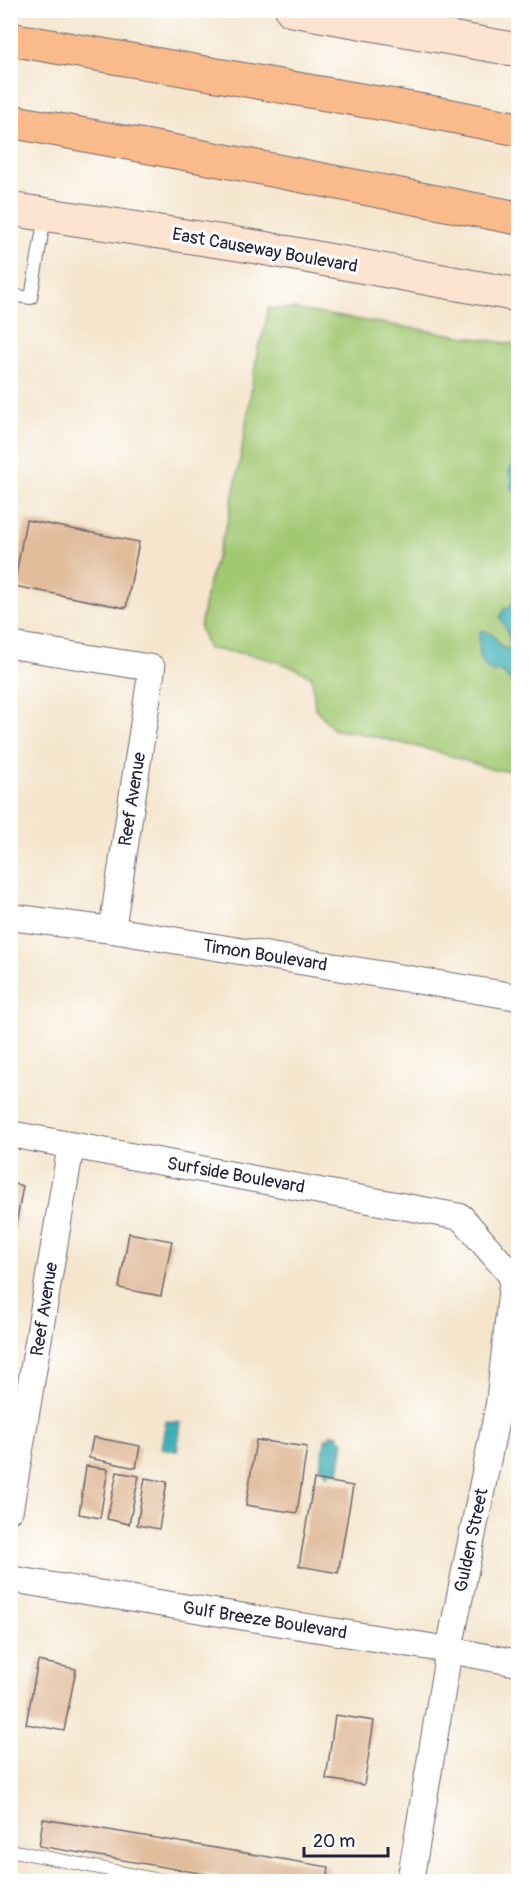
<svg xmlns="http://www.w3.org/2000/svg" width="529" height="1892" viewBox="0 0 529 1892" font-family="Pangolin,sans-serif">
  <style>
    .green { fill: #a2c872; stroke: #627556; stroke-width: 1.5 }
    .water { fill: #3dafb5; stroke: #306878; stroke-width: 1.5 }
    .building { fill: #e1bc9b }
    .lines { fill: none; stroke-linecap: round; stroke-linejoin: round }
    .lane-casing { stroke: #6c666e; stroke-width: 14 }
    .street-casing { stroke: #6c666e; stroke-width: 28 }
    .secondary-casing { stroke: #6c666e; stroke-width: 35 }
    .highway-casing { stroke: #6c666e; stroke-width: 35 }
    .lane { stroke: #fff; stroke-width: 12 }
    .street { stroke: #fff; stroke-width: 26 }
    .secondary { stroke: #fde4d1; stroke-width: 33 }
    .highway { stroke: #fabb8c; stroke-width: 33 }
    .labels { text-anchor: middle; stroke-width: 6; stroke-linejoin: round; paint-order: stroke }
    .street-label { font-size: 18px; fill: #22223b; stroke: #fff }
  </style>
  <rect width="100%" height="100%" fill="#fff"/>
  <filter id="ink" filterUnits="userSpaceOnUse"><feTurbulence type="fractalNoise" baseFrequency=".0167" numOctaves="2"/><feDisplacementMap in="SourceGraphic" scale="12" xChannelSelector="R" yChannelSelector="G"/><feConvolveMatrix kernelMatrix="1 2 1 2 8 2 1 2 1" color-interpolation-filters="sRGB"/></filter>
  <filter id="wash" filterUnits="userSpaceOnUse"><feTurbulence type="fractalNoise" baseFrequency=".008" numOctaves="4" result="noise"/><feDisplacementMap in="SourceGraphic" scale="24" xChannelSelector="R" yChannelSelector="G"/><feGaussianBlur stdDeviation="1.35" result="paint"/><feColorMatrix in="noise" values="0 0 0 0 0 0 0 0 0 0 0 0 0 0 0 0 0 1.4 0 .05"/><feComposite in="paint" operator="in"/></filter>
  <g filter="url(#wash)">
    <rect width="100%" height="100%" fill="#f4e5cc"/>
    <path class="green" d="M 268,308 L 291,309 L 518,345 L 518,456 L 509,472 L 512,478 L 515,491 L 518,491 L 518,595 L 515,598 L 513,605 L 504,609 C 504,624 508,635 513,650 L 502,648 L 493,635 L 479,633 L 481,645 L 479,652 L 497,671 L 502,671 L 513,684 L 518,686 L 518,771 L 494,770 L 435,751 L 355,732 L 334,730 L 315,708 L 312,677 C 281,659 243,652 208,649 L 200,628 L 208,585 L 228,520 L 241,455 L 258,348 L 265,328 Z"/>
    <path class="water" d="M 518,456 L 518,491 L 510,487 C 514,481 512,478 509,472 Z
      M 518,595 L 518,686 L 513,684 L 502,671 L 493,672 C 490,670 486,668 484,665 C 478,659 480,642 479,633 L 483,630 L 493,635 L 502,648 L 513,649 L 508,632 L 500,618 L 504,609 L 513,605 L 515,598 Z
      M 166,1421 L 181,1423 L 177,1451 L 161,1448 Z
      M 334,1434 L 338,1435 L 340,1440 L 344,1441 L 339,1473 L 334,1471 L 327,1476 L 323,1468 L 320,1467 L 326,1438 L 329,1439 L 330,1435 Z"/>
    <g id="blocks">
      <path class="building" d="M 26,520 L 139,542 L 126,608 L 14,586 Z
        M 10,1183 L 23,1186 L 12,1247 L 10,1247 Z
        M 129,1233 L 172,1241 L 161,1296 L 119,1288 Z
        M 93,1437 L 140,1446 L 136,1468 L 89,1458 Z
        M 256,1440 L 307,1447 L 297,1513 L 246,1505 Z
        M 86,1466 L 108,1469 L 100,1518 L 79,1514 Z
        M 117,1472 L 139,1476 L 129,1524 L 107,1519 Z
        M 145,1478 L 167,1482 L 159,1529 L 137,1525 Z
        M 314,1479 L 353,1486 L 338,1573 L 299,1566 Z
        M 38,1661 L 76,1669 L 64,1731 L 26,1724 Z
        M 335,1715 L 374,1721 L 364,1785 L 326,1779 Z
        M 43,1819 L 329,1867 L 327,1882 L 253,1882 L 39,1846 Z"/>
    </g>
  </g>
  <g filter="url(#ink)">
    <use href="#blocks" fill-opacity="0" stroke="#6c666e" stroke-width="1.5"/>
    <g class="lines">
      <g class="lane-casing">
        <path id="lane" d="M 10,295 L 31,298 L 45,216
          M 10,1850 L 169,1882"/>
      </g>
      <g class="street-casing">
        <path id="street" d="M 10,645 L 152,668 L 112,930
          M 10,917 L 112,930 L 518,997
          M 10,1134 L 461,1217 L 513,1277 L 499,1404 L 449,1650 L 410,1882
          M 10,1509 L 71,1145
          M 10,1579 L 449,1650 L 518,1663"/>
      </g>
      <g class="secondary-casing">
        <path id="secondary" d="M 292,10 L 518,50
          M 10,209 L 257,247 L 518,295"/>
      </g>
      <g class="highway-casing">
        <path id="highway" d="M 10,39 L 441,114 L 518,129
          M 10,121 L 241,164 L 518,218"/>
      </g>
      <use href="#lane" class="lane"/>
      <use href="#street" class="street"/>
      <use href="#secondary" class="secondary"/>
      <use href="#highway" class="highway"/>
    </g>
  </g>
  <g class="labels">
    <g class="street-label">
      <text transform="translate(265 250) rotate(10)" y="6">East Causeway Boulevard</text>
      <text transform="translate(132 799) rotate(-81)" y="6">Reef Avenue</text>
      <text transform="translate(265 955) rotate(9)" y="6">Timon Boulevard</text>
      <text transform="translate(236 1175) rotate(10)" y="6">Surfside Boulevard</text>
      <text transform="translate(44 1309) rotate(-81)" y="6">Reef Avenue</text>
      <text transform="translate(471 1540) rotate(-78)" y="6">Gulden Street</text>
      <text transform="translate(265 1620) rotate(9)" y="6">Gulf Breeze Boulevard</text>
    </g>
  </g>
  <rect width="529" height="1892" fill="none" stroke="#fff" stroke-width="36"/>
  <path d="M304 1847v9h84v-9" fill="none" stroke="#22223b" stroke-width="3"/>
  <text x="313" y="1847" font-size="18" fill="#22223b" stroke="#ffffff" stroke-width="4.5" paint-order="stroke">20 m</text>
</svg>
